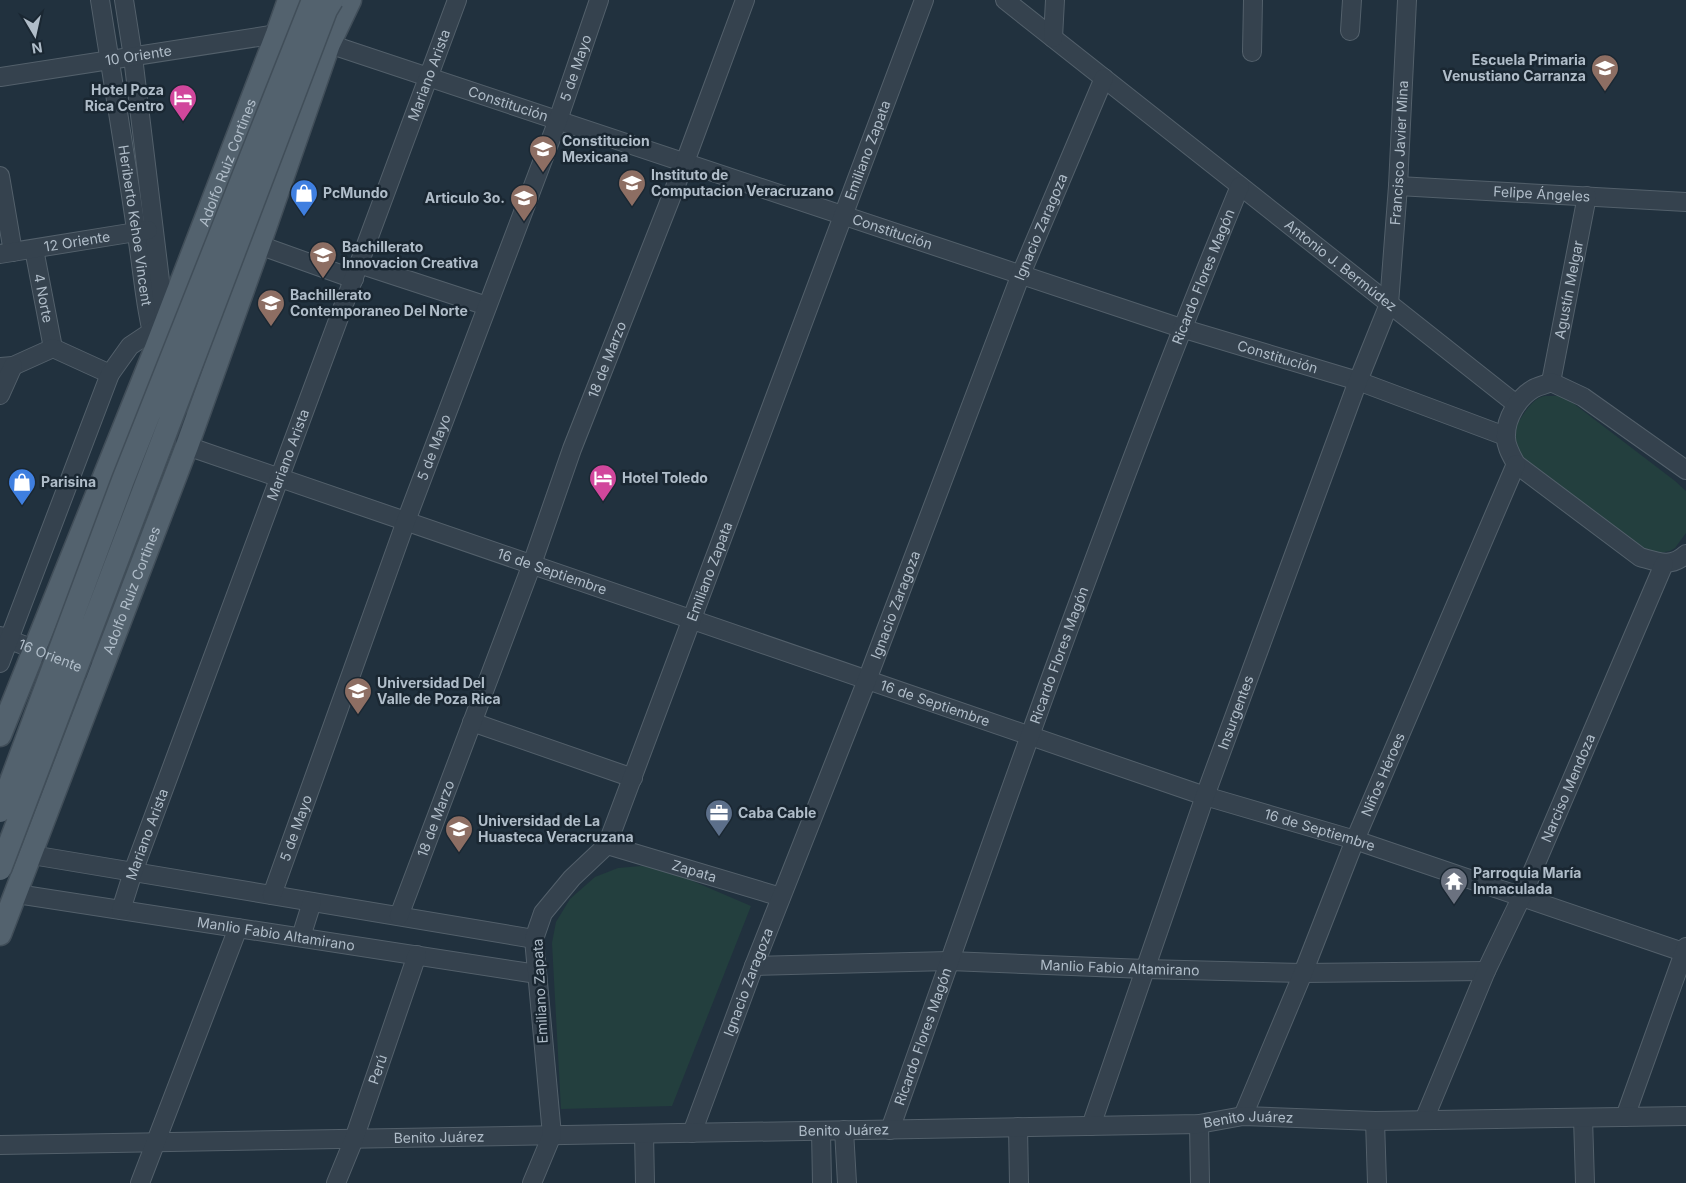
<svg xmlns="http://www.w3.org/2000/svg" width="1686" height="1183" viewBox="0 0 1686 1183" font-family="Inter,sans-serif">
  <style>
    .green { fill: #233f3e }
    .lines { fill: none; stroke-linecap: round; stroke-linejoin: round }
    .minor-casing { stroke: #53606b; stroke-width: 20 }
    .major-casing { stroke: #414e59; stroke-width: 25 }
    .minor { stroke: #35424e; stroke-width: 18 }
    .major { stroke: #53626e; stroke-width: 22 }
    .major-bridge-casing { stroke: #414e59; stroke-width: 25; stroke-linecap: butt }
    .major-bridge { stroke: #53626e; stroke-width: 22 }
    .labels { text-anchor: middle; stroke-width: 5; stroke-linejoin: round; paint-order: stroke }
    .street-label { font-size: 14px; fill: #b0bdc9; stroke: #1a2732 }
    .poi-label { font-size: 14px; font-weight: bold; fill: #b0bdc9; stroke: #1a2732; text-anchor: start }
  </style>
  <rect width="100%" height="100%" fill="#21313e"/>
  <path class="green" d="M 1545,396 L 1558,396 L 1569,400 L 1675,481 L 1686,491 L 1686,533 L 1675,548 L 1670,551 L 1655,554 L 1638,550 L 1518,454 L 1512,433 C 1520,421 1530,398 1545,396 Z
    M 641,866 L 667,870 L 751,906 L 672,1106 L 561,1109 L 552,943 L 556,922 L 570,899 L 595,877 L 618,868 Z"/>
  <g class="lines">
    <g class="minor-casing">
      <g id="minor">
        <path id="s1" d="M 100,0 C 112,76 125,153 136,229 C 143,271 145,311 157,352"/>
        <path d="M 124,0 L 133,57 L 165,322"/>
        <path id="s2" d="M 1005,0 L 1516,404"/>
        <path d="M 1350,31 L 1352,0"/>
        <path d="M 1053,38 L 1055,0"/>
        <path id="s3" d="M 317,42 L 329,44 L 1181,328 L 1358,381 L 1505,436"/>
        <path d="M 1252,52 L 1253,0"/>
        <path id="s4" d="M 0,77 L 277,34 L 287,36"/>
        <path d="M 0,176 L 13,252"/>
        <path id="s5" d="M 1398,186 L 1686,202"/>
        <path d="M 259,245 L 354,279"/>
        <path id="s6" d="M 34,249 L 53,348"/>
        <path id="s7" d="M 0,254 L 148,230"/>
        <path d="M 359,264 L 487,306"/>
        <path d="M 0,367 L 13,366 L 53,348 L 110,374"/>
        <path id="s8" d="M 1551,382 L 1587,196"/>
        <path d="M 0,395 L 13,366"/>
        <path id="s9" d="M 174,403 L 187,446 L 1205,796 L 1355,840 L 1686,953"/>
        <path d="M 1686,470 L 1583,397 L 1551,382 C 1545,385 1538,386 1533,389 C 1518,398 1506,418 1506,435 C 1505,445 1511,455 1516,464 L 1640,557 C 1658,562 1671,568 1686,554"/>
        <path id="s10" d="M 0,636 L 100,675"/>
        <path d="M 0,663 L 110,374 L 130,346 L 160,326"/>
        <path d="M 472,722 L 633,778"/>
        <path id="s11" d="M 607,845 L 781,897"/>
        <path d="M 32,855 L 534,939"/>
        <path id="s12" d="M 17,894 L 537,974"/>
        <path id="s13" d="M 272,895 L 406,521 L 558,120 L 599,0"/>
        <path id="s14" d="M 121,910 L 133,872 L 457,0"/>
        <path id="s15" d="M 399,916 L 532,564 L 572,449 L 685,162 L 745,0"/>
        <path d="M 301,937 L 312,902"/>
        <path id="s16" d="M 754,966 L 949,961 L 1145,969 L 1303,973 L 1486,971"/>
        <path id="s17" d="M 1243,1116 L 1303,973 L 1355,840 L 1516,464"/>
        <path d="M 1625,1117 L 1686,947"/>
        <path d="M 1583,1118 L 1585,1183"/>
        <path id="s18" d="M 1424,1120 L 1486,971 L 1522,896 L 1664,564"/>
        <path d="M 1375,1121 L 1377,1183"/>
        <path d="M 1199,1124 L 1200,1183"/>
        <path id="s19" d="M 1091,1126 L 1205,796 L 1358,381 L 1389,304 L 1398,186 L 1407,0"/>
        <path d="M 1018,1127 L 1019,1183"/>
        <path d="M 844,1130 L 847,1183"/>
        <path id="s20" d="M 890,1130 C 1002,813 1112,496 1240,186"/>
        <path d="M 821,1131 L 822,1183"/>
        <path id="s21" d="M 692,1133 L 754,966 L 867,680 L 1021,274 L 1104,78"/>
        <path d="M 644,1134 L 645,1183"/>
        <path id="s22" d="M 0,1145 L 1199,1124 L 1243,1116 L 1375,1121 L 1686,1116"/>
        <path d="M 140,1183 L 238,928"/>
        <path id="s23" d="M 336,1183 L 354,1139 L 417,955"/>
        <path id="s24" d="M 532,1183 L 552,1135 L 534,939 L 543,913 L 572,878 L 607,845 L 924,0"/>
      </g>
    </g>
    <g class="major-casing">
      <g id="major">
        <path id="s25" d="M 0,735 L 156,348 L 277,34 L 289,0"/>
        <path id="s26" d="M 0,934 L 187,446 L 259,245 L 329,44 L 350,0"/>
      </g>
    </g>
    <use href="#minor" class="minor"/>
    <use href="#major" class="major"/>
    <g class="major-bridge-casing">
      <path id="major-bridge" d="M 0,811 L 123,480 L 313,0
        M 0,869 L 326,10 L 332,0"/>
    </g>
    <use href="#major-bridge" class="major-bridge"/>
  </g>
  <defs>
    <g id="school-pin" transform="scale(1.4375)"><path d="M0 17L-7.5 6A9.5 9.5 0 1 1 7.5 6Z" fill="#8d6e63" stroke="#1a2732"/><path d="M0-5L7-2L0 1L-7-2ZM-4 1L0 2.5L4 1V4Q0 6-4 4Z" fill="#fff"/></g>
    <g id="hotel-pin" transform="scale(1.4375)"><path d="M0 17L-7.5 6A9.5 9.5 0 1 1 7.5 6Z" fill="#d1479c" stroke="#1a2732"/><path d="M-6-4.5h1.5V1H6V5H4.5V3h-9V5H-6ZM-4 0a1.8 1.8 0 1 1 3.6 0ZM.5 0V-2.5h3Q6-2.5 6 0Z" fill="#fff"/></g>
    <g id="university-pin" transform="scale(1.4375)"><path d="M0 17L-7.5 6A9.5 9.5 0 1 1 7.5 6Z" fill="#8d6e63" stroke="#1a2732"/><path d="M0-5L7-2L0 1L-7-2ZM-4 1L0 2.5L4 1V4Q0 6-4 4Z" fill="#fff"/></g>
    <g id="shop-pin" transform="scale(1.4375)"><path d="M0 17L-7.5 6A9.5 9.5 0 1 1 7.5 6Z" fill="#3f7fe0" stroke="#1a2732"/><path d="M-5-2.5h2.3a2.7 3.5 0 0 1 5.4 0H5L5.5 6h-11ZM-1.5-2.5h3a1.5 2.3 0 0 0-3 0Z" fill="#fff"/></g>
    <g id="office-pin" transform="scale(1.4375)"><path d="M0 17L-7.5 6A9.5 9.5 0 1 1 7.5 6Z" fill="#5c6f8a" stroke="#1a2732"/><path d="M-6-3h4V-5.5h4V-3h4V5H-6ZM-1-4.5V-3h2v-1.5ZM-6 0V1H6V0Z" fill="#fff"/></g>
    <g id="temple-pin" transform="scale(1.4375)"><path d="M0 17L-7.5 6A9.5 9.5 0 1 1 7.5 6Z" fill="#6b7280" stroke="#1a2732"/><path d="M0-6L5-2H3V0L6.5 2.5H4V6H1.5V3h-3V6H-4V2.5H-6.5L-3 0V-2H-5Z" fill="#fff"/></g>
  </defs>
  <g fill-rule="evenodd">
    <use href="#school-pin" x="1605" y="68"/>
    <use href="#hotel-pin" x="183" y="98"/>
    <use href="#university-pin" x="543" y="149"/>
    <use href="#university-pin" x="632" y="183"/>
    <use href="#shop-pin" x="304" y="193"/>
    <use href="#school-pin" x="524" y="198"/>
    <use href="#university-pin" x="323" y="255"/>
    <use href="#university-pin" x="271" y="303"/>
    <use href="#hotel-pin" x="603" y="478"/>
    <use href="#shop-pin" x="22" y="482"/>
    <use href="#university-pin" x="358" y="691"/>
    <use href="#office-pin" x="719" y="813"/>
    <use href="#university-pin" x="459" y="829"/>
    <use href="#temple-pin" x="1454" y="881"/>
  </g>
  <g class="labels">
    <g class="street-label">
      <text dy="5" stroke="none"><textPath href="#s4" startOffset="140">10 Oriente</textPath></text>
      <text dy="5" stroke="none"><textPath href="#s13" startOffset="881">5 de Mayo</textPath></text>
      <text dy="5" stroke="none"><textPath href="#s14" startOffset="890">Mariano Arista</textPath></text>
      <text dy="5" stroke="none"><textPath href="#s3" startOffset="201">Constitución</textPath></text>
      <text dy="5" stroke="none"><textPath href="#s24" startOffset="1112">Emiliano Zapata</textPath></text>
      <text dy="5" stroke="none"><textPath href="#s19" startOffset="1026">Francisco Javier Mina</textPath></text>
      <text dy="5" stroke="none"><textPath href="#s25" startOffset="616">Adolfo Ruiz Cortines</textPath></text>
      <text dy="5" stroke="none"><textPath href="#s5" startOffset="144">Felipe Ángeles</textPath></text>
      <text dy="5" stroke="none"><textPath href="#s1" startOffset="228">Heriberto Kehoe Vincent</textPath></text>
      <text dy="5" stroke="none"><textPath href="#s21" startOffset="971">Ignacio Zaragoza</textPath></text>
      <text dy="5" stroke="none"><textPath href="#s3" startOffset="606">Constitución</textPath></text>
      <text dy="5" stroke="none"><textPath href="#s7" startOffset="78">12 Oriente</textPath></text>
      <text dy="5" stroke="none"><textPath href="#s2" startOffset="428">Antonio J. Bermúdez</textPath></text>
      <text dy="5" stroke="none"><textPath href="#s20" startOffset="909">Ricardo Flores Magón</textPath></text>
      <text dy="5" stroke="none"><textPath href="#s8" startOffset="94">Agustín Melgar</textPath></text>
      <text dy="5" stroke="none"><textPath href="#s6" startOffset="50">4 Norte</textPath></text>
      <text dy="5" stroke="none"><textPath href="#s3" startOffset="1011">Constitución</textPath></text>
      <text dy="5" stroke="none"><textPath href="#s15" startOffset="594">18 de Marzo</textPath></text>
      <text dy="5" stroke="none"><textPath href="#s13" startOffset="476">5 de Mayo</textPath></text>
      <text dy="5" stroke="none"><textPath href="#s14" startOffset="485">Mariano Arista</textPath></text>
      <text dy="5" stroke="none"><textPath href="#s24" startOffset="662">Emiliano Zapata</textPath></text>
      <text dy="5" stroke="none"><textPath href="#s9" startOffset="431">16 de Septiembre</textPath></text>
      <text dy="5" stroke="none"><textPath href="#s26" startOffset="368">Adolfo Ruiz Cortines</textPath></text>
      <text dy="5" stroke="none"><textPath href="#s21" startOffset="566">Ignacio Zaragoza</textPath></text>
      <text dy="5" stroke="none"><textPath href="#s10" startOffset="54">16 Oriente</textPath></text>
      <text dy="5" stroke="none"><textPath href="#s20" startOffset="504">Ricardo Flores Magón</textPath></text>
      <text dy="5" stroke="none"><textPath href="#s9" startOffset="836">16 de Septiembre</textPath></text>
      <text dy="5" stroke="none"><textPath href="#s19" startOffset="438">Insurgentes</textPath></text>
      <text dy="5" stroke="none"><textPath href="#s17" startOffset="369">Niños Héroes</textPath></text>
      <text dy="5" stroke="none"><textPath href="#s18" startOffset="362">Narciso Mendoza</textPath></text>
      <text dy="5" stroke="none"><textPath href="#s15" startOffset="104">18 de Marzo</textPath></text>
      <text dy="5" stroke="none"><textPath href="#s13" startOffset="71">5 de Mayo</textPath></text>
      <text dy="5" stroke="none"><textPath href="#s9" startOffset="1241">16 de Septiembre</textPath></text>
      <text dy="5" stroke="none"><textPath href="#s14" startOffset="80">Mariano Arista</textPath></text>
      <text dy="5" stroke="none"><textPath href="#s11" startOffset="91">Zapata</textPath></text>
      <text dy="5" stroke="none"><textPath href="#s12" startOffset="262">Manlio Fabio Altamirano</textPath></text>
      <text dy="5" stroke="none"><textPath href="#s16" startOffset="366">Manlio Fabio Altamirano</textPath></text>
      <text dy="5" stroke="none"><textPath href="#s21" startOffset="161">Ignacio Zaragoza</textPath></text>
      <text transform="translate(540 991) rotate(-93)" y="5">Emiliano Zapata</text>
      <text dy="5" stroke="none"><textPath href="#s20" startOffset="99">Ricardo Flores Magón</textPath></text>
      <text dy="5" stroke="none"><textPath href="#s23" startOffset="121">Perú</textPath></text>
      <text dy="5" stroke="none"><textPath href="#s22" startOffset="1249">Benito Juárez</textPath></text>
      <text dy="5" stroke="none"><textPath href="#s22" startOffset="844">Benito Juárez</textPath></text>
      <text dy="5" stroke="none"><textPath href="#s22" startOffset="439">Benito Juárez</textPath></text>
    </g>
    <g class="poi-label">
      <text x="1586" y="65" text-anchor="end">Escuela Primaria<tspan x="1586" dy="16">Venustiano Carranza</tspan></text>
      <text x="164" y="95" text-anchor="end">Hotel Poza<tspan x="164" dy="16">Rica Centro</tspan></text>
      <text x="562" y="146">Constitucion<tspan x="562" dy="16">Mexicana</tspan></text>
      <text x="651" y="180">Instituto de<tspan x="651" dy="16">Computacion Veracruzano</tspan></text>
      <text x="323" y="198">PcMundo</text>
      <text x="505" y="203" text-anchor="end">Articulo 3o.</text>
      <text x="342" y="252">Bachillerato<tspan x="342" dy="16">Innovacion Creativa</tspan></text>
      <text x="290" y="300">Bachillerato<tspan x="290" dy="16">Contemporaneo Del Norte</tspan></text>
      <text x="622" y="483">Hotel Toledo</text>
      <text x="41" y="487">Parisina</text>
      <text x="377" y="688">Universidad Del<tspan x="377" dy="16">Valle de Poza Rica</tspan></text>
      <text x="738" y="818">Caba Cable</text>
      <text x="478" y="826">Universidad de La<tspan x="478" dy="16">Huasteca Veracruzana</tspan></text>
      <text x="1473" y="878">Parroquia María<tspan x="1473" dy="16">Inmaculada</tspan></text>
    </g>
  </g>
  <g transform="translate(35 35) rotate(171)" stroke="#1a2732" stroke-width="4" paint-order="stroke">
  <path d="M0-4L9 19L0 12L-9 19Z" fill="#b0bdc9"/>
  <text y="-8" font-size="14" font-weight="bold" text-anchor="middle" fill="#b0bdc9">N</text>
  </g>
</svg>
